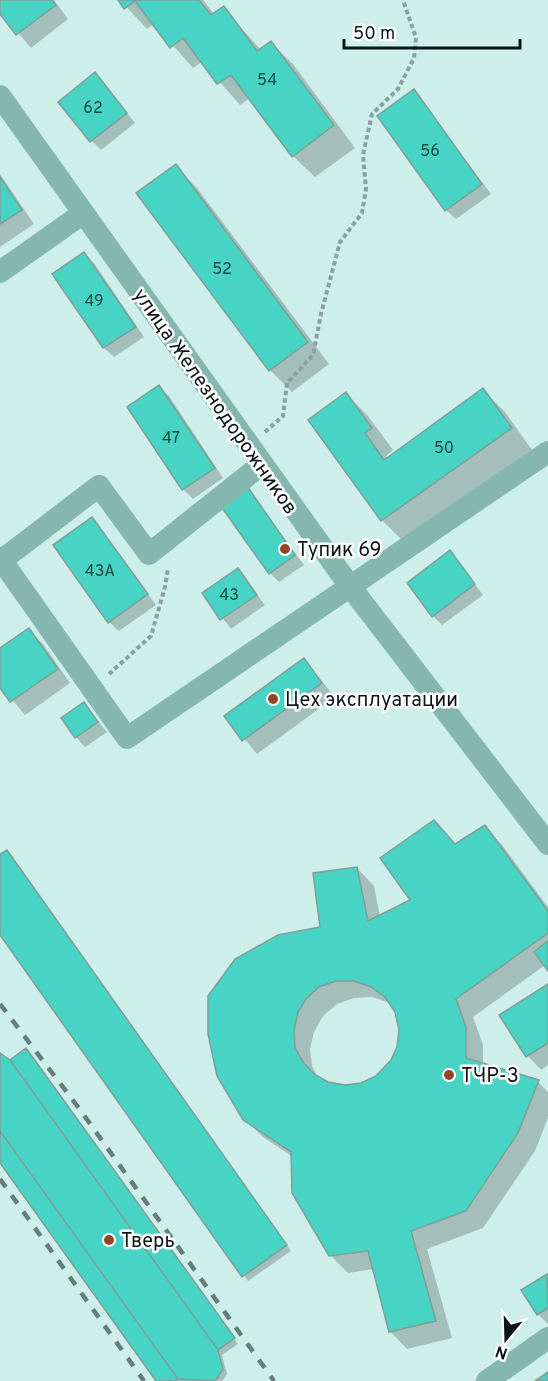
<svg xmlns="http://www.w3.org/2000/svg" width="548" height="1381" viewBox="0 0 548 1381" font-family="Overpass,sans-serif">
  <style>
    .shadow { fill: #0003; fill-rule: evenodd }
    .building { fill: #48d4c4; stroke: #7f9e99; stroke-width: 1.5; fill-rule: evenodd }
    .lines { fill: none; stroke-linecap: round; stroke-linejoin: round }
    .path { stroke: #88a19d; stroke-width: 4; stroke-dasharray: 4.5 3; stroke-linecap: butt }
    .minor { stroke: #85b7b0; stroke-width: 22 }
    .rail { stroke: #677d79; stroke-width: 4.5; stroke-dasharray: 10 10; stroke-linecap: butt }
    .poi-dot { fill: #8f4726; stroke: #fff; stroke-width: 2 }
    .labels { text-anchor: middle; stroke-width: 5; stroke-linejoin: round; paint-order: stroke }
    .number-label { font-size: 16px; fill: #1a4640 }
    .street-label { font-size: 20px; fill: #0a1614; stroke: #fff }
    .poi-label { font-size: 20px; fill: #0a1614; stroke: #fff; text-anchor: start }
  </style>
  <rect width="100%" height="100%" fill="#ceefe9"/>
  <path class="shadow" d="M 0,0 L 54,0 L 68,19 L 31,48 L 0,11 Z
    M 120,0 L 203,0 L 214,14 L 223,8 L 261,50 L 271,43 L 293,64 L 355,148 L 315,177 L 293,156 L 250,98 L 240,105 L 202,62 L 193,68 L 154,24 L 147,29 Z
    M 104,84 L 135,123 L 101,150 L 92,141 Z
    M 414,91 L 491,194 L 456,219 L 446,210 Z
    M 175,166 L 197,188 L 329,364 L 292,392 L 270,370 Z
    M 0,174 L 34,224 L 0,247 Z
    M 84,254 L 94,263 L 144,337 L 114,357 L 104,348 L 54,274 Z
    M 159,387 L 169,396 L 223,478 L 193,499 L 183,489 Z
    M 483,390 L 505,412 L 532,450 L 404,542 L 382,520 L 310,420 L 346,394 L 368,416 L 393,450 L 386,456 L 388,459 Z
    M 247,488 L 304,565 L 279,582 L 270,573 Z
    M 92,519 L 156,605 L 119,631 L 109,622 Z
    M 450,552 L 483,595 L 442,625 L 433,616 Z
    M 238,570 L 265,605 L 231,629 L 204,594 Z
    M 29,630 L 43,644 L 70,683 L 25,715 L 0,685 L 0,650 Z
    M 304,660 L 335,697 L 257,754 L 226,716 Z
    M 84,703 L 107,732 L 85,747 L 76,737 Z
    M 434,822 L 456,845 L 485,827 L 502,845 L 548,907 L 548,969 L 545,965 L 473,1017 L 483,1045 L 483,1065 L 538,1082 L 548,1092 L 548,1118 L 535,1151 L 483,1228 L 427,1249 L 452,1338 L 407,1349 L 390,1331 L 374,1269 L 348,1273 L 330,1255 L 293,1157 L 263,1137 L 245,1119 L 322,929 L 357,868 L 374,886 L 380,917 L 412,900 ZM 372,997 L 390,1003 L 396,1012 L 400,1029 L 398,1048 L 392,1060 L 377,1077 L 361,1085 L 344,1087 L 328,1084 L 318,1078 L 312,1066 L 310,1049 L 314,1032 L 323,1016 L 337,1004 L 354,998 Z
    M 0,856 L 11,856 L 291,1251 L 248,1281 L 0,932 Z
    M 548,986 L 548,1065 L 541,1070 L 528,1056 Z
    M 0,1055 L 10,1061 L 31,1055 L 238,1344 L 222,1355 L 227,1374 L 222,1381 L 157,1381 L 0,1161 Z
    M 546,1276 L 548,1278 L 548,1324 L 538,1314 Z"/>
  <path class="building" d="M 0,0 L 52,0 L 56,5 L 16,35 L 0,14 Z
    M 118,0 L 199,0 L 211,15 L 224,6 L 257,51 L 271,41 L 334,125 L 292,157 L 231,75 L 217,84 L 183,38 L 170,48 L 135,1 L 124,9 Z
    M 95,72 L 127,113 L 90,142 L 58,102 Z
    M 414,89 L 482,184 L 445,211 L 377,116 Z
    M 176,164 L 308,342 L 269,371 L 136,193 Z
    M 0,177 L 22,210 L 0,224 Z
    M 84,252 L 136,327 L 103,348 L 52,274 Z
    M 159,385 L 215,468 L 182,490 L 127,407 Z
    M 483,388 L 512,428 L 381,521 L 308,420 L 346,392 L 372,428 L 365,433 L 384,460 Z
    M 247,486 L 295,555 L 269,574 L 220,505 Z
    M 92,517 L 148,594 L 108,623 L 53,545 Z
    M 450,550 L 475,584 L 432,617 L 407,583 Z
    M 238,568 L 257,595 L 220,620 L 202,593 Z
    M 29,628 L 58,669 L 10,702 L 0,688 L 0,648 Z
    M 304,658 L 322,683 L 242,741 L 224,716 Z
    M 84,702 L 98,722 L 75,738 L 61,718 Z
    M 434,820 L 455,844 L 485,825 L 548,911 L 548,933 L 456,999 L 466,1027 L 466,1058 L 539,1080 L 518,1133 L 466,1211 L 411,1231 L 436,1321 L 389,1332 L 368,1251 L 329,1256 L 292,1193 L 291,1152 L 243,1120 L 217,1076 L 208,1034 L 208,996 L 235,959 L 278,935 L 320,927 L 313,873 L 357,867 L 368,921 L 410,900 L 380,858 ZM 336,981 L 354,981 L 371,987 L 385,997 L 395,1012 L 399,1030 L 397,1047 L 391,1060 L 376,1076 L 361,1083 L 345,1085 L 328,1082 L 314,1074 L 303,1062 L 295,1047 L 294,1031 L 298,1012 L 306,999 L 319,987 Z
    M 7,850 L 287,1245 L 242,1277 L 0,935 L 0,854 Z
    M 548,941 L 548,971 L 534,952 Z
    M 548,984 L 548,1043 L 526,1057 L 499,1015 Z
    M 26,1048 L 235,1338 L 218,1350 L 10,1060 Z
    M 0,1053 L 10,1060 L 218,1350 L 223,1369 L 215,1381 L 178,1379 L 0,1131 Z
    M 0,1131 L 178,1379 L 175,1381 L 156,1381 L 0,1163 Z
    M 547,1274 L 548,1308 L 537,1315 L 521,1290 Z
    M 548,1372 L 548,1381 L 535,1381 Z"/>
  <g class="lines">
    <path class="path" d="M 265,432 L 283,416 L 287,383 L 313,355 L 321,314 L 340,242 L 362,213 L 366,189 L 363,155 L 372,114 L 398,89 L 414,58 L 416,38 L 403,0
      M 109,674 L 151,636 L 165,587 L 168,568"/>
    <path class="minor" d="M 0,96 L 349,585 L 548,844
      M 0,272 L 82,214
      M 0,558 L 127,738 L 548,452
      M 2,560 L 99,486 L 149,554 L 261,465
      M 487,1381 L 548,1338"/>
    <path class="rail" d="M 0,1004 L 78,1107 L 274,1381
      M 0,1179 L 144,1381"/>
  </g>
  <g class="poi-dot">
    <circle cx="285" cy="549" r="6"/>
    <circle cx="273" cy="699" r="6"/>
    <circle cx="449" cy="1075" r="6"/>
    <circle cx="109" cy="1240" r="6"/>
  </g>
  <g class="labels">
    <g class="number-label">
      <text x="267" y="85">54</text>
      <text x="93" y="113">62</text>
      <text x="430" y="156">56</text>
      <text x="222" y="274">52</text>
      <text x="94" y="306">49</text>
      <text x="171" y="443">47</text>
      <text x="444" y="453">50</text>
      <text x="100" y="576">43А</text>
      <text x="229" y="600">43</text>
    </g>
    <g class="street-label">
      <text transform="translate(216 401) rotate(55)" y="7">улица Железнодорожников</text>
    </g>
    <g class="poi-label">
      <text x="297" y="556">Тупик 69</text>
      <text x="285" y="706">Цех эксплуатации</text>
      <text x="461" y="1082">ТЧР-3</text>
      <text x="121" y="1247">Тверь</text>
    </g>
  </g>
  <g transform="translate(506 1339) rotate(199)" stroke="#ffffff" stroke-width="4.5" paint-order="stroke">
  <path d="M0-4.5L10 22L0 15L-10 22Z" fill="#0a1614"/>
  <text y="-9" font-size="16" font-weight="bold" text-anchor="middle" fill="#0a1614">N</text>
  </g>
  <path d="M344 39v9h176v-9" fill="none" stroke="#0a1614" stroke-width="3"/>
  <text x="353" y="39" font-size="18" fill="#0a1614" stroke="#ffffff" stroke-width="4.5" paint-order="stroke">50 m</text>
</svg>
